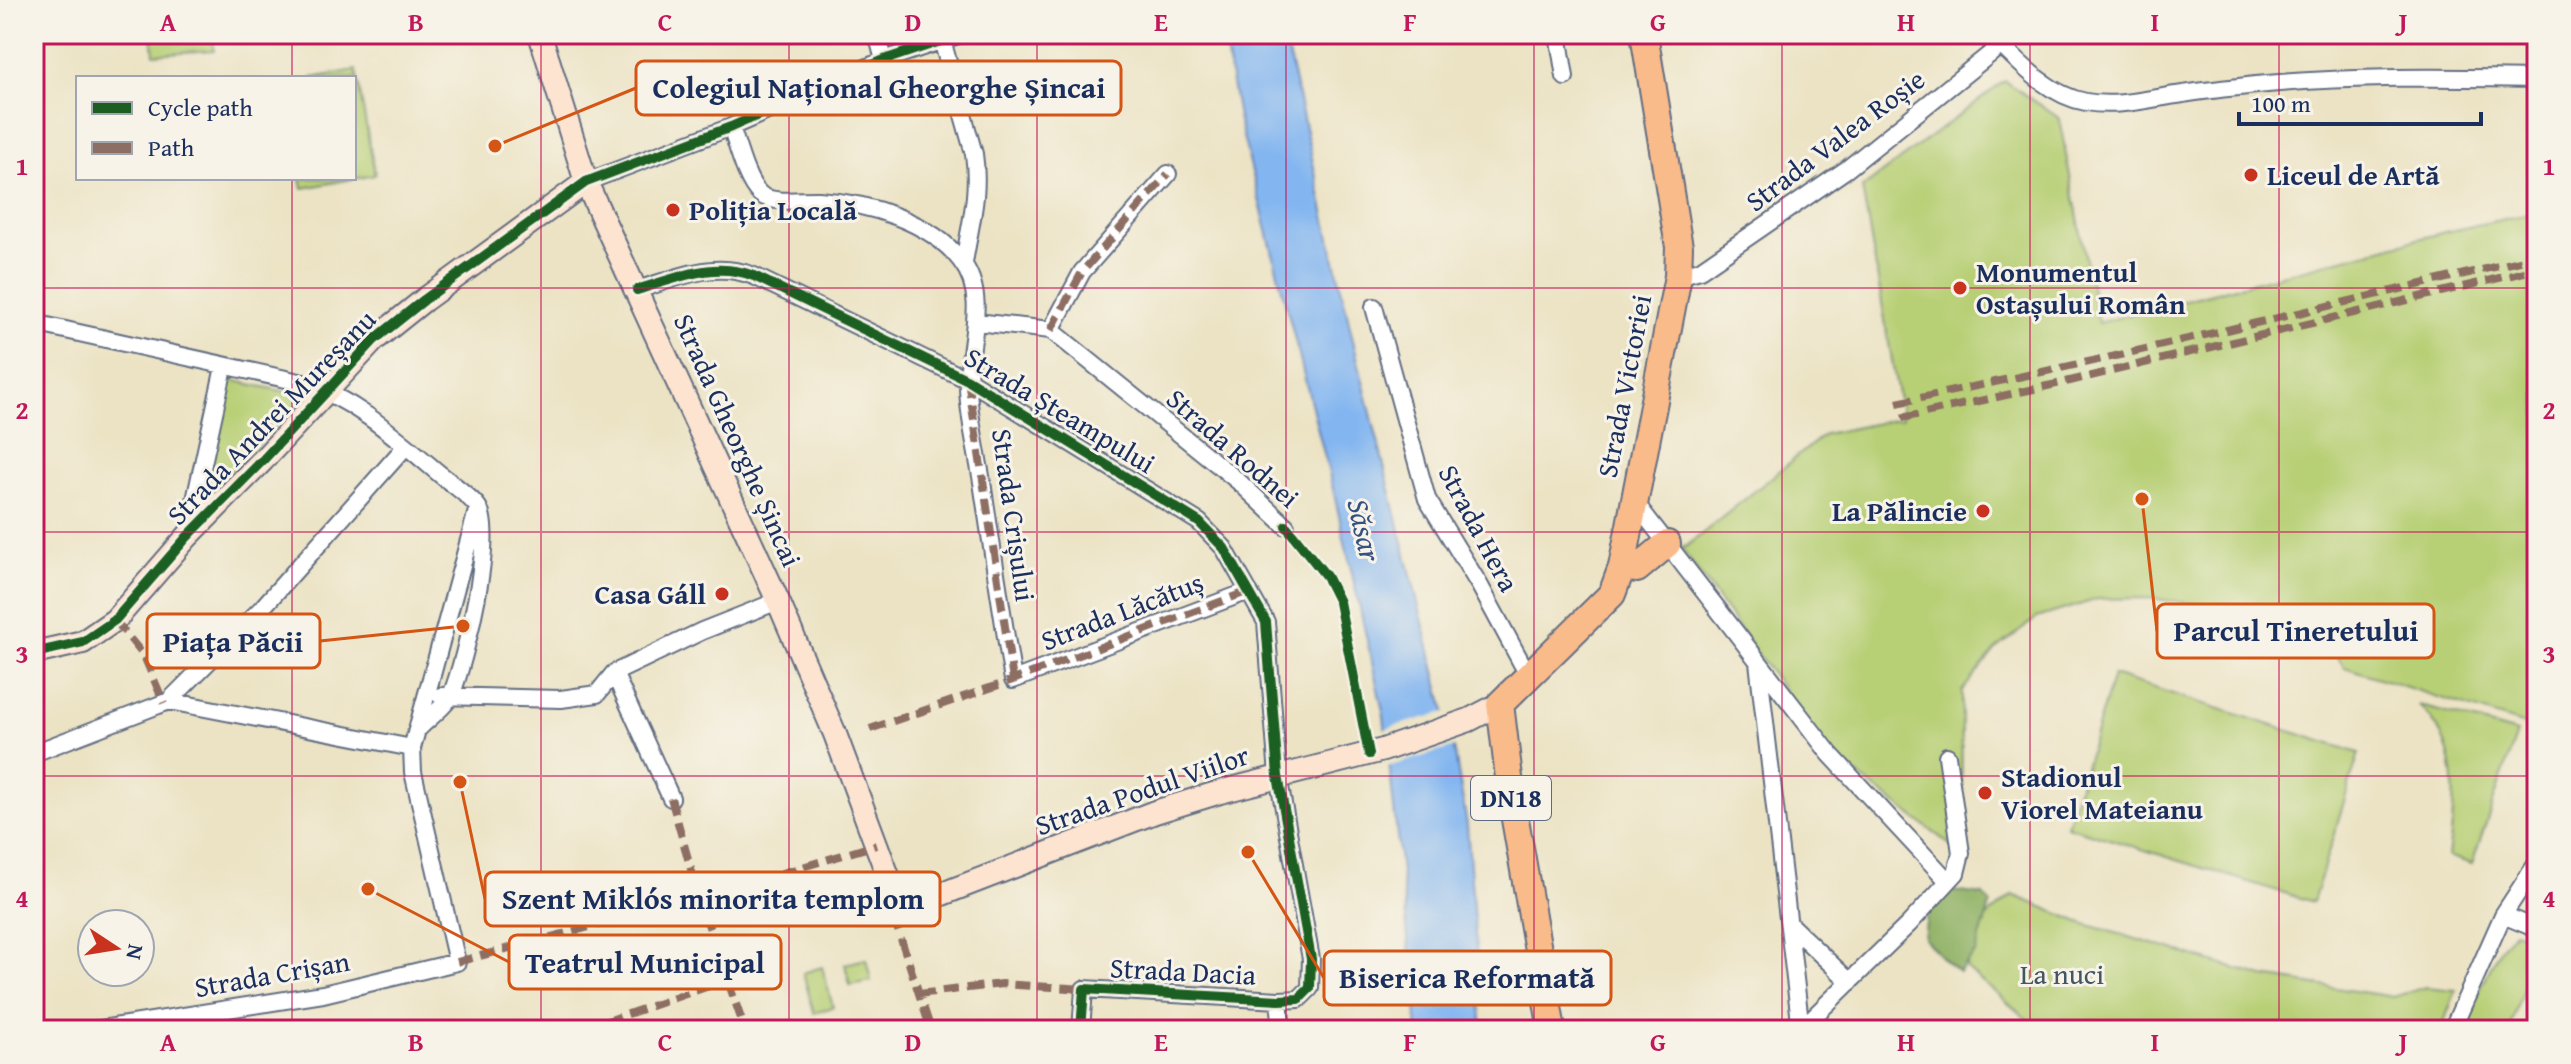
<svg xmlns="http://www.w3.org/2000/svg" width="2571" height="1064" viewBox="0 0 2571 1064" font-family="'Gentium Book Plus',serif">
  <style>
    .green { fill: #b7cf74; stroke: #697f69; stroke-width: 2 }
    .forest { fill: #91b266; stroke: #567062; stroke-width: 2 }
    .water { fill: #83b6f0; stroke: #4f72a7; stroke-width: 2 }
    .pier { fill: #ece3c4 }
    .lines { fill: none; stroke-linecap: round; stroke-linejoin: round }
    .street-casing { stroke: #646e82; stroke-width: 20 }
    .secondary-casing { stroke: #646e82; stroke-width: 26 }
    .primary-casing { stroke: #646e82; stroke-width: 30 }
    .street { stroke: #fff; stroke-width: 16 }
    .secondary { stroke: #fde4d1; stroke-width: 22 }
    .primary { stroke: #fabb8b; stroke-width: 26 }
    .quiet { stroke: #8d6e63; stroke-width: 8; stroke-dasharray: 16 8; stroke-linecap: butt }
    .cycleway-casing { stroke: #f7f3e8; stroke-width: 15 }
    .cycleway { stroke: #1b5e20; stroke-width: 10 }
    .grid { fill: none; stroke: #c2185b; stroke-width: 2; stroke-opacity: 0.55 }
    .poi-dot { fill: #c8321e; stroke: #f7f3e8; stroke-width: 3 }
    .labels { text-anchor: middle; stroke-width: 6; stroke-linejoin: round; paint-order: stroke }
    .shield { fill: #f7f3e8; stroke: #5d6a87; stroke-width: 2 }
    .shield-label { font-size: 26px; font-weight: bold; fill: #1b2f5e }
    .street-label { font-size: 28px; fill: #1b2f5e; stroke: #f7f3e8 }
    .poi-label { font-size: 28px; font-weight: bold; fill: #1b2f5e; stroke: #f7f3e8; text-anchor: start }
    .park-label { font-size: 28px; fill: #425764; stroke: #f7f3e8 }
    .water-label { font-size: 30px; font-style: italic; fill: #355182; stroke: #f7f3e8 }
    .leader { fill: none; stroke: #d45514; stroke-width: 3 }
    .callout-dot { fill: #d45514; stroke: #f7f3e8; stroke-width: 3 }
    .callout { fill: #f7f3e8; stroke: #d45514; stroke-width: 3 }
    .callout-label { font-size: 30px; text-anchor: middle; font-weight: bold; fill: #1b2f5e }
    .neatline { fill: none; stroke: #c2185b; stroke-width: 3 }
    .grid-label { font-size: 26px; text-anchor: middle; font-weight: bold; fill: #c2185b }
  </style>
  <rect width="100%" height="100%" fill="#f7f3e8"/>
  <filter id="ink" filterUnits="userSpaceOnUse"><feTurbulence type="fractalNoise" baseFrequency=".0125" numOctaves="2"/><feDisplacementMap in="SourceGraphic" scale="16" xChannelSelector="R" yChannelSelector="G"/><feConvolveMatrix kernelMatrix="1 2 1 2 8 2 1 2 1" color-interpolation-filters="sRGB"/></filter>
  <filter id="wash" filterUnits="userSpaceOnUse"><feTurbulence type="fractalNoise" baseFrequency=".006" numOctaves="4" result="noise"/><feDisplacementMap in="SourceGraphic" scale="32" xChannelSelector="R" yChannelSelector="G"/><feGaussianBlur stdDeviation="1.8" result="paint"/><feColorMatrix in="noise" values="0 0 0 0 0 0 0 0 0 0 0 0 0 0 0 0 0 1.4 0 .05"/><feComposite in="paint" operator="in"/></filter>
  <g filter="url(#wash)">
    <rect width="100%" height="100%" fill="#ece3c4"/>
    <path class="green" d="M 152,34 L 213,34 L 214,50 L 154,54 Z
      M 356,70 L 375,175 L 303,188 L 301,178 L 354,178 L 354,78 L 311,78 Z
      M 2005,81 L 2059,118 L 2098,323 L 2445,232 L 2537,212 L 2537,729 L 2344,667 L 2329,643 L 2226,608 L 2149,598 L 2098,599 L 2037,618 L 1995,650 L 1962,691 L 1961,853 L 1830,754 L 1681,548 L 1687,546 L 1825,434 L 1902,418 L 1862,188 Z
      M 227,379 L 291,393 L 299,403 L 217,488 L 211,487 L 204,480 Z
      M 2113,675 L 2359,753 L 2313,902 L 2067,826 Z
      M 2418,705 L 2517,733 L 2472,864 L 2448,856 C 2456,805 2462,742 2418,705 Z
      M 2013,895 L 2082,923 L 2264,977 L 2393,997 L 2426,987 L 2456,990 L 2441,1030 L 2040,1030 L 1966,968 L 1979,924 Z
      M 2514,931 L 2537,939 L 2537,948 L 2509,1030 L 2461,1030 L 2499,950 Z
      M 866,959 L 871,981 L 850,985 L 845,964 Z
      M 822,967 L 833,1007 L 814,1013 L 803,973 Z"/>
    <path class="forest" d="M 1945,890 L 1983,895 L 1991,903 L 1975,953 L 1959,972 L 1945,961 L 1924,938 L 1928,906 Z"/>
    <path class="water" d="M 1223,34 L 1284,34 L 1355,349 L 1454,748 L 1467,825 L 1482,1030 L 1418,1030 L 1384,716 L 1333,489 L 1238,117 Z"/>
    <path class="pier" d="M 1449,711 L 1458,746 L 1387,767 L 1381,730 Z"/>
  </g>
  <g filter="url(#ink)">
    <g class="lines">
      <g class="street-casing">
        <path id="street" d="M 877,34 L 884,60
          M 1558,34 L 1565,77
          M 942,40 L 974,154 C 980,194 970,224 964,263
          M 2001,45 C 2025,69 2052,96 2086,102 C 2118,108 2151,98 2183,94 C 2207,90 2232,88 2256,85 C 2349,76 2443,77 2537,79
          M 731,127 C 737,144 746,182 760,194 C 773,205 802,199 819,200 C 867,203 931,221 961,261 C 988,295 970,341 968,379 C 967,408 977,452 982,482 C 992,548 1002,614 1013,680 L 1249,591
          M 586,182 L 731,127 L 884,60 L 961,34
          M 1678,276 L 1700,270 L 1847,169 L 2015,34
          M 637,290 C 678,278 713,260 754,276 L 968,380 L 1199,522 L 1224,548 L 1266,622 L 1278,776 L 1311,959 L 1310,988 L 1299,999 L 1279,1000 L 1084,989 L 1081,1030
          M 1374,307 L 1427,499 L 1480,586 L 1528,675
          M 976,322 L 1051,330 L 1238,481 L 1286,526
          M 34,323 L 304,383 C 356,400 399,440 441,475 C 452,484 469,495 478,507 C 496,535 465,660 452,693 C 447,705 429,718 419,728
          M 1051,330 L 1082,272 L 1168,174
          M 1634,501 L 1830,754 L 1948,881
          M 187,537 L 224,367
          M 1758,662 L 1801,1030
          M 614,673 L 671,798
          M 441,696 L 561,699 L 597,694 L 614,673 L 702,631 L 778,601
          M 169,701 L 262,608 L 406,446
          M 34,753 L 169,701 L 412,748
          M 2503,915 L 2537,929
          M 1791,926 L 1850,982
          M 1279,1000 L 1282,1030
          M 1801,1029 L 1909,924 L 1956,873 L 1961,853 L 1947,756
          M 95,1030 L 323,994 L 457,962 L 413,772 L 412,748 L 478,507
          M 2452,1030 L 2503,915 L 2537,863"/>
      </g>
      <g class="secondary-casing">
        <path id="secondary" d="M 540,34 L 586,182 L 778,601 L 835,734 L 891,884 C 900,896 909,900 924,901 L 1155,812 L 1220,792 L 1383,750 L 1469,720 L 1500,704
          M 34,653 L 83,642 L 115,620 L 187,537 L 263,460 L 374,340 L 424,300 L 586,182"/>
      </g>
      <g class="primary-casing">
        <path id="primary" d="M 1622,567 L 1637,569 L 1667,544
          M 1552,1030 L 1512,802 L 1500,704 L 1612,594 L 1622,567 L 1678,276 L 1679,247 L 1644,34"/>
      </g>
      <use href="#street" class="street"/>
      <use href="#secondary" class="secondary"/>
      <use href="#primary" class="primary"/>
      <path class="quiet" d="M 1051,330 L 1082,272 L 1168,174
        M 968,380 L 1013,680
        M 1897,403 L 2107,358 L 2537,257
        M 1902,418 L 2070,381 L 2537,269
        M 115,620 L 144,656 L 164,703
        M 870,729 L 1013,680 L 1249,591
        M 671,798 L 699,898 L 745,1030
        M 897,892 L 895,921 L 931,1030
        M 457,962 L 699,898 L 876,845
        M 918,994 L 1002,984 L 1084,989
        M 582,1030 L 729,979"/>
      <g class="cycleway-casing">
        <path id="cycleway" d="M 637,290 C 678,278 713,260 754,276 L 968,380 L 1199,522 L 1224,548 L 1266,622 L 1278,776 L 1311,959 L 1310,988 L 1299,999 L 1279,1000 L 1084,989 L 1081,1030
          M 1286,526 L 1326,576 L 1339,602 L 1369,754
          M 34,653 L 83,642 L 115,620 L 187,537 L 263,460 L 374,340 L 424,300 L 586,182 L 731,127 L 884,60 L 961,34"/>
      </g>
      <use href="#cycleway" class="cycleway"/>
    </g>
  </g>
  <path class="grid" d="M 292,34 L 292,78M 541,34 L 541,1030M 789,34 L 789,1030M 1037,34 L 1037,1030M 1286,34 L 1286,1030M 1534,34 L 1534,1030M 1782,34 L 1782,1030M 2030,34 L 2030,1030M 2279,34 L 2279,1030M 292,178 L 292,1030M 34,288 L 2537,288M 34,532 L 2537,532M 34,776 L 2537,776"/>
  <g class="poi-dot">
    <circle cx="2251" cy="175" r="8"/>
    <circle cx="673" cy="210" r="8"/>
    <circle cx="1960" cy="288" r="8"/>
    <circle cx="1983" cy="511" r="8"/>
    <circle cx="722" cy="594" r="8"/>
    <circle cx="1985" cy="793" r="8"/>
  </g>
  <g class="labels">
    <rect class="shield" x="1471" y="776" width="80" height="44" rx="6"/>
    <g class="shield-label">
      <text x="1511" y="807">DN18</text>
    </g>
    <g class="street-label">
      <text transform="translate(1835 140) rotate(-37)" y="10">Strada Valea Roșie</text>
      <text transform="translate(1624 386) rotate(-79)" y="10">Strada Victoriei</text>
      <text transform="translate(1060 410) rotate(31)" y="10">Strada Șteampului</text>
      <text transform="translate(271 417) rotate(-46)" y="10">Strada Andrei Mureșanu</text>
      <text transform="translate(738 440) rotate(66)" y="10">Strada Gheorghe Șincai</text>
      <text transform="translate(1233 448) rotate(41)" y="10">Strada Rodnei</text>
      <text transform="translate(1014 515) rotate(82)" y="10">Strada Crișului</text>
      <text transform="translate(1479 528) rotate(62)" y="10">Strada Hera</text>
      <text transform="translate(1122 611) rotate(-21)" y="10">Strada Lăcătuș</text>
      <text transform="translate(1142 790) rotate(-19)" y="10">Strada Podul Viilor</text>
      <text transform="translate(1183 971) rotate(3)" y="10">Strada Dacia</text>
      <text transform="translate(272 974) rotate(-10)" y="10">Strada Crișan</text>
    </g>
    <g class="poi-label">
      <text x="2267" y="185">Liceul de Artă</text>
      <text x="689" y="220">Poliția Locală</text>
      <text x="1976" y="282">Monumentul<tspan x="1976" dy="32">Ostașului Român</tspan></text>
      <text x="1967" y="521" text-anchor="end">La Pălincie</text>
      <text x="706" y="604" text-anchor="end">Casa Gáll</text>
      <text x="2001" y="787">Stadionul<tspan x="2001" dy="32">Viorel Mateianu</tspan></text>
    </g>
    <g class="park-label">
      <text x="2062" y="984">La nuci</text>
    </g>
    <g class="water-label">
      <text transform="translate(1364 530) rotate(77)" y="10">Săsar</text>
    </g>
  </g>
  <path class="leader" d="M495 146L636 88M2142 499L2157 631M463 626L320 641M460 782L485 899M368 889L509 962M1248 852L1324 978"/>
  <g class="callout-dot">
    <circle cx="495" cy="146" r="8"/>
    <circle cx="2142" cy="499" r="8"/>
    <circle cx="463" cy="626" r="8"/>
    <circle cx="460" cy="782" r="8"/>
    <circle cx="368" cy="889" r="8"/>
    <circle cx="1248" cy="852" r="8"/>
  </g>
  <g class="callout">
    <rect x="636" y="61" width="485" height="54" rx="8"/>
    <rect x="2157" y="604" width="277" height="54" rx="8"/>
    <rect x="147" y="614" width="173" height="54" rx="8"/>
    <rect x="485" y="872" width="455" height="54" rx="8"/>
    <rect x="509" y="935" width="272" height="54" rx="8"/>
    <rect x="1324" y="951" width="287" height="54" rx="8"/>
  </g>
  <g class="callout-label">
    <text x="879" y="98">Colegiul Național Gheorghe Șincai</text>
    <text x="2296" y="641">Parcul Tineretului</text>
    <text x="233" y="652">Piața Păcii</text>
    <text x="713" y="909">Szent Miklós minorita templom</text>
    <text x="645" y="973">Teatrul Municipal</text>
    <text x="1467" y="988">Biserica Reformată</text>
  </g>
  <rect width="2571" height="1064" fill="none" stroke="#f7f3e8" stroke-width="88"/>
  <rect x="76" y="76" width="280" height="104" fill="#f7f3e8" stroke="#9fa5b1" stroke-width="2"/>
  <rect x="92" y="102" width="40" height="12" fill="#1b5e20" stroke="#9fa5b1" stroke-width="2"/>
  <text x="148" y="116" font-size="24" fill="#1b2f5e">Cycle path</text>
  <rect x="92" y="142" width="40" height="12" fill="#8d6e63" stroke="#9fa5b1" stroke-width="2"/>
  <text x="148" y="156" font-size="24" fill="#1b2f5e">Path</text>
  <g transform="translate(116 948) rotate(102)"><circle r="38" fill="#f7f3e8" stroke="#9fa5b1" stroke-width="2"/>
  <path d="M0-6L14 30L0 20L-14 30Z" fill="#c8321e"/>
  <text y="-12" font-size="22" font-weight="bold" text-anchor="middle" fill="#1b2f5e">N</text>
  </g>
  <path d="M2239 112v12h242v-12" fill="none" stroke="#1b2f5e" stroke-width="4"/>
  <text x="2251" y="112" font-size="24" fill="#1b2f5e" stroke="#f7f3e8" stroke-width="6" paint-order="stroke">100 m</text>
  <rect x="44" y="44" width="2483" height="976" class="neatline"/>
  <g class="grid-label">
    <text x="168" y="31">A</text>
    <text x="416" y="31">B</text>
    <text x="665" y="31">C</text>
    <text x="913" y="31">D</text>
    <text x="1161" y="31">E</text>
    <text x="1410" y="31">F</text>
    <text x="1658" y="31">G</text>
    <text x="1906" y="31">H</text>
    <text x="2155" y="31">I</text>
    <text x="2403" y="31">J</text>
    <text x="22" y="175">1</text>
    <text x="2549" y="175">1</text>
    <text x="22" y="419">2</text>
    <text x="2549" y="419">2</text>
    <text x="22" y="663">3</text>
    <text x="2549" y="663">3</text>
    <text x="22" y="907">4</text>
    <text x="2549" y="907">4</text>
    <text x="168" y="1051">A</text>
    <text x="416" y="1051">B</text>
    <text x="665" y="1051">C</text>
    <text x="913" y="1051">D</text>
    <text x="1161" y="1051">E</text>
    <text x="1410" y="1051">F</text>
    <text x="1658" y="1051">G</text>
    <text x="1906" y="1051">H</text>
    <text x="2155" y="1051">I</text>
    <text x="2403" y="1051">J</text>
  </g>
</svg>
